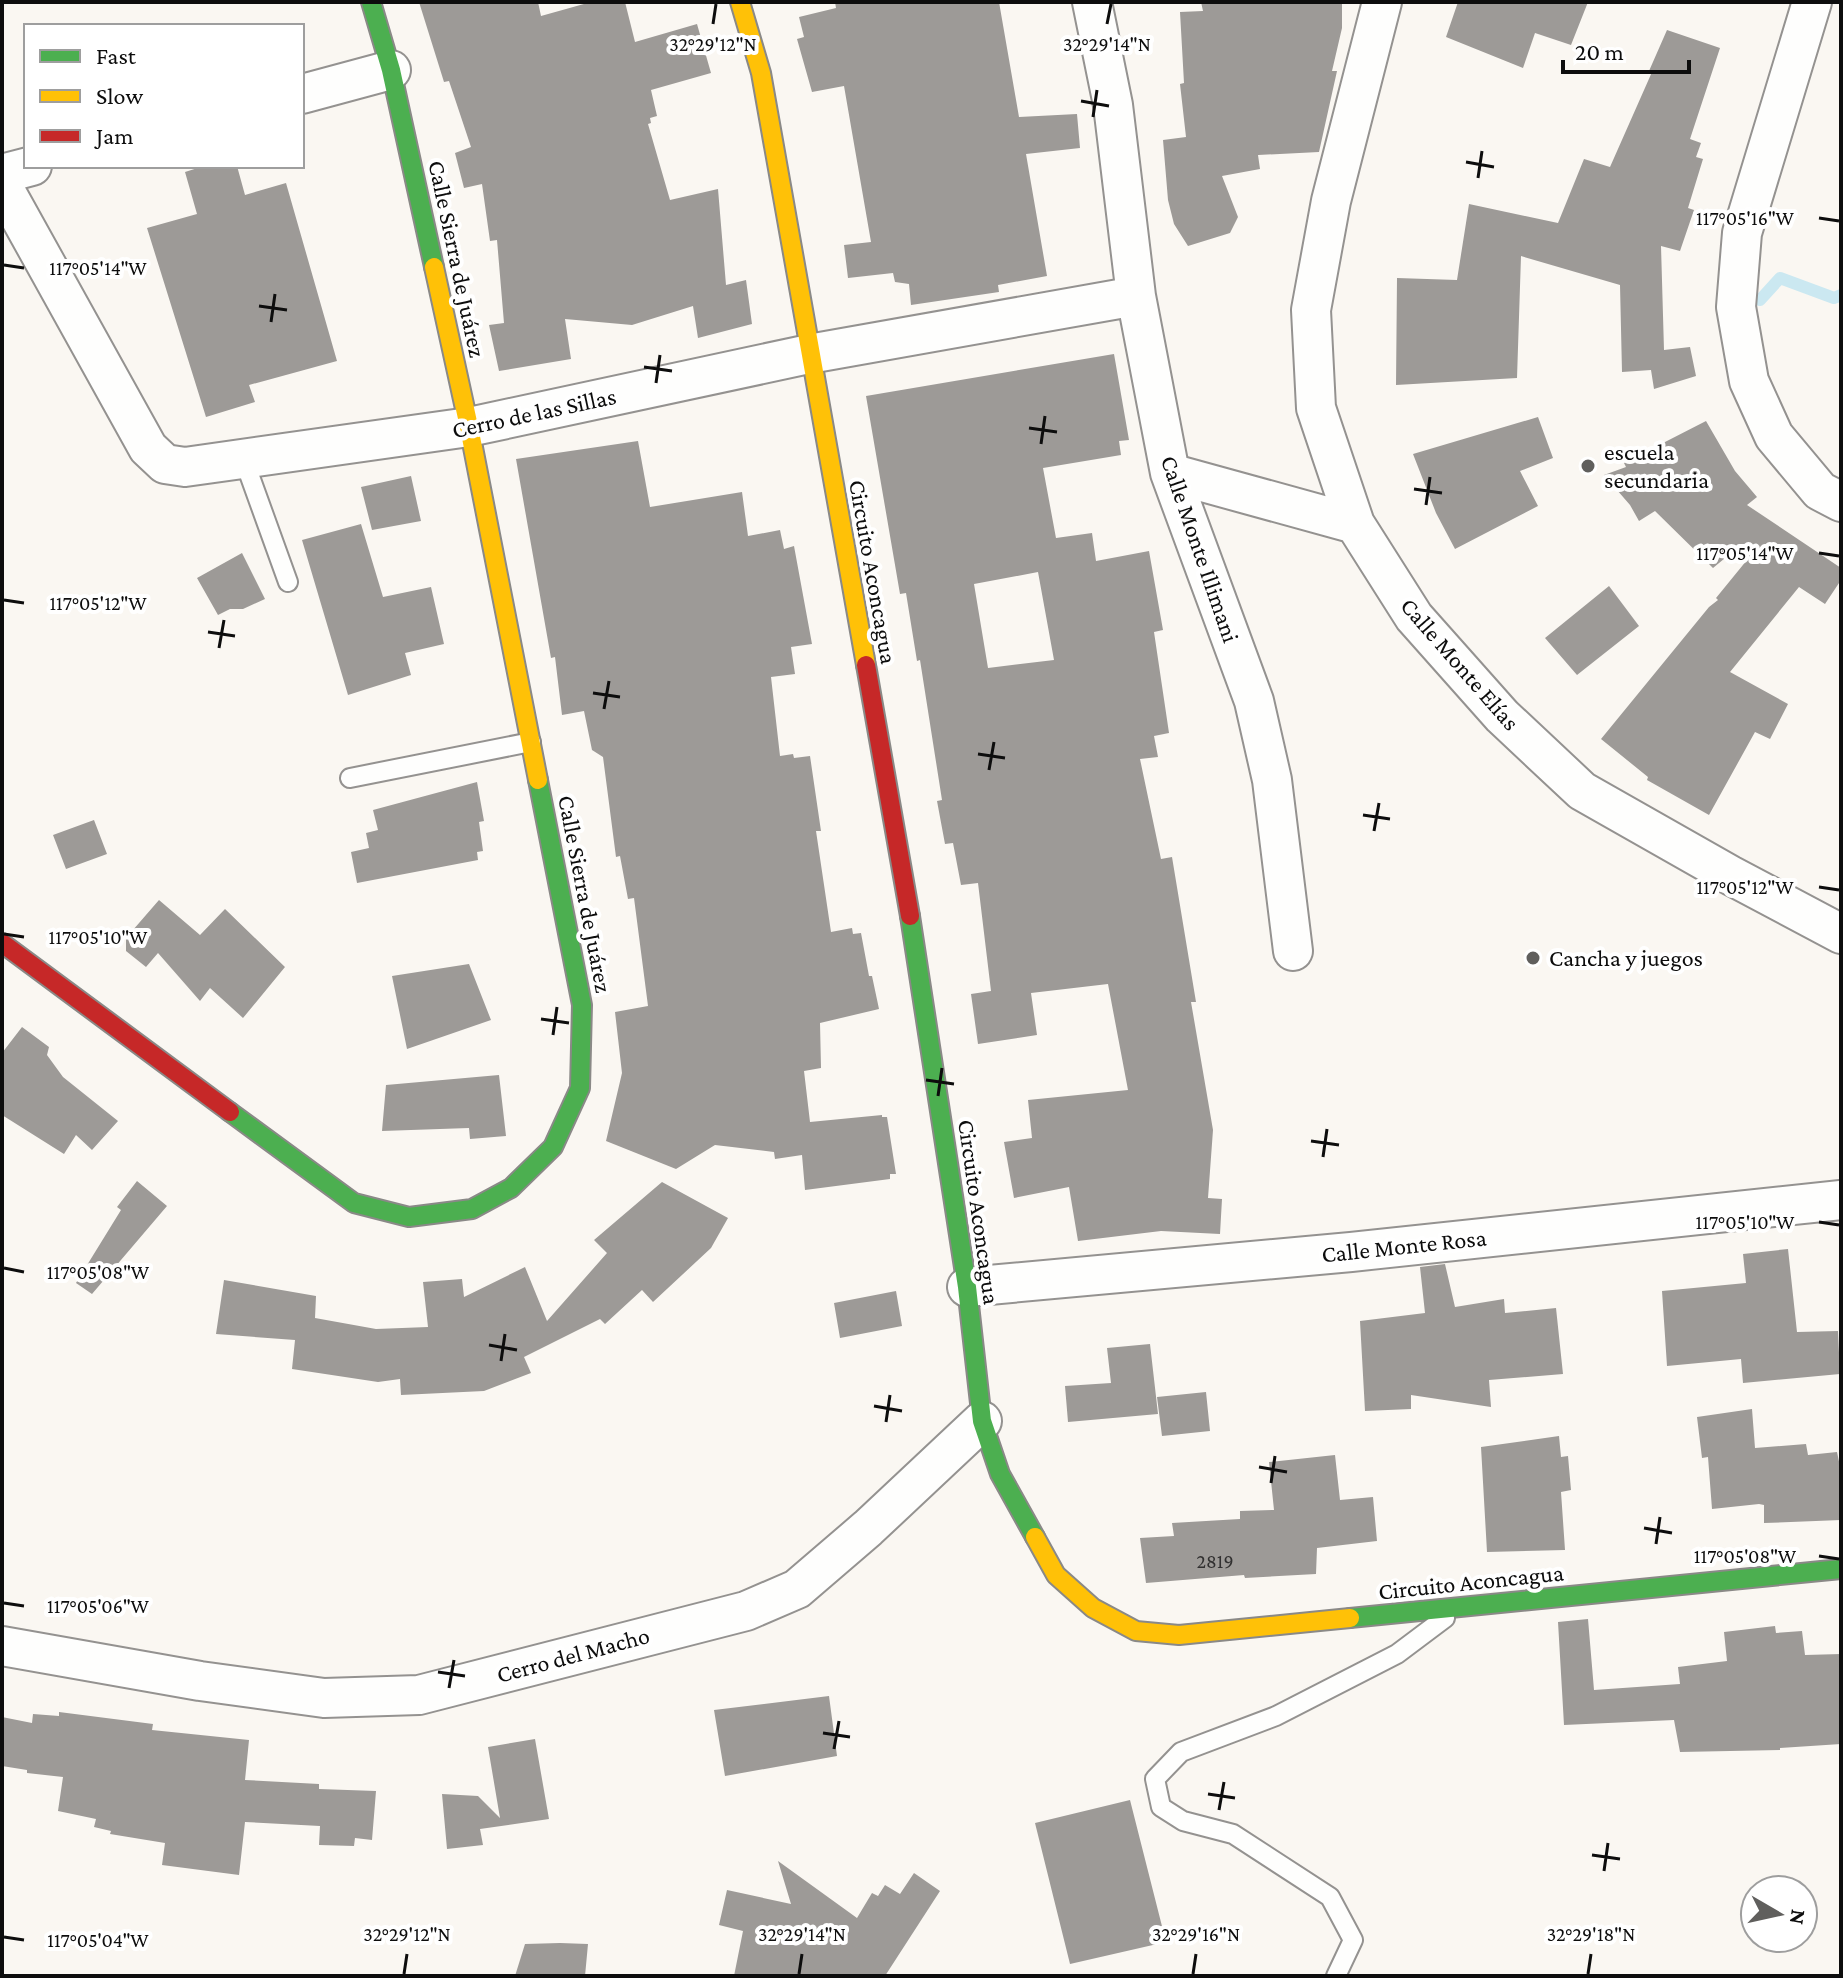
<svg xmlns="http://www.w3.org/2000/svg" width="1843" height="1978" viewBox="0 0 1843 1978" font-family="'Crimson Pro',serif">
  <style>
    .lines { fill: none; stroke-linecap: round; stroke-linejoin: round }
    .stream { stroke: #cbe8f1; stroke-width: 12 }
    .building { fill: #9d9a97; fill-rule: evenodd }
    .lane-casing { stroke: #949290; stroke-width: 22 }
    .street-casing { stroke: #949290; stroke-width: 42 }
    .fast-casing { stroke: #8a8987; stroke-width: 22 }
    .slow-casing { stroke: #8a8987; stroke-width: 22 }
    .jam-casing { stroke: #8a8987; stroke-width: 22 }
    .lane { stroke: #fefefd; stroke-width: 18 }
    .street { stroke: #fefefd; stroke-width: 38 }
    .fast { stroke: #4caf50; stroke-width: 18 }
    .slow { stroke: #ffc107; stroke-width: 18 }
    .jam { stroke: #c62828; stroke-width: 18 }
    .ticks { fill: none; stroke: #0d0d0d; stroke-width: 3 }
    .poi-dot { fill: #605f5d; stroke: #fff; stroke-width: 3 }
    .labels { text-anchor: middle; stroke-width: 8; stroke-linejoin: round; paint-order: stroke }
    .number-label { font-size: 20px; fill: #313030 }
    .street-label { font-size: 24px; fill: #0d0d0d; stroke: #fff }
    .poi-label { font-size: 24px; fill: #0d0d0d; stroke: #fff; text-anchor: start }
    .ticks-label { font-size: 20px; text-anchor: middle; fill: #0d0d0d; stroke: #fff; stroke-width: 8; stroke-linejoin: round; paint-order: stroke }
  </style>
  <rect width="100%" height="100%" fill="#faf7f2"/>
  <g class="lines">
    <path class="stream" d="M 1760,300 L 1780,278 L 1834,298 L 1841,295"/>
  </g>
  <path class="building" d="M 419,2 L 538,2 L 541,16 L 591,2 L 625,2 L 635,42 L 697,24 L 711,73 L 651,90 L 657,116 L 650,118 L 651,123 L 648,124 L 670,200 L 718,189 L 726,285 L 746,280 L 752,324 L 698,338 L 693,306 L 632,325 L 565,319 L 571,359 L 499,371 L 489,325 L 504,323 L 497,240 L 490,241 L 482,184 L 464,188 L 455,153 L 471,147 L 449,81 L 444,82 Z
    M 835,2 L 999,2 L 1019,117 L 1077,114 L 1080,148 L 1026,154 L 1047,276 L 998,285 L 999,292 L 911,305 L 909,284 L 895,282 L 893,273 L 848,278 L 844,245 L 871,242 L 844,86 L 812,92 L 797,39 L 804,37 L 799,17 L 836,8 Z
    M 1201,2 L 1342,2 L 1342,28 L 1332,71 L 1337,71 L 1319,152 L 1258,155 L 1260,169 L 1222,176 L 1238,217 L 1230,233 L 1188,246 L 1174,224 L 1168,200 L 1163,140 L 1186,137 L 1180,84 L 1184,83 L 1180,12 L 1203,11 Z
    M 1458,2 L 1588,2 L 1571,45 L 1535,33 L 1523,68 L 1446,37 Z
    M 1667,30 L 1720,48 L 1690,139 L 1701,143 L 1696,157 L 1703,159 L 1688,208 L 1694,210 L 1680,251 L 1661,246 L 1664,350 L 1690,347 L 1696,376 L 1654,389 L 1651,370 L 1622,372 L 1620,285 L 1521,256 L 1517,378 L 1396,385 L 1397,278 L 1457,280 L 1469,204 L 1558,223 L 1584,159 L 1610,167 L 1652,72 L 1649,71 Z
    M 204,166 L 237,166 L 245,195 L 286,183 L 337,361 L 249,385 L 255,402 L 206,417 L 147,228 L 197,214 L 185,172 Z
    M 1114,354 L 1129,440 L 1119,441 L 1121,455 L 1043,468 L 1056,538 L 1092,533 L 1096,561 L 1149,551 L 1163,630 L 1154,632 L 1169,733 L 1154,736 L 1158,757 L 1140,759 L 1161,859 L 1172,857 L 1196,1002 L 1191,1002 L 1213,1130 L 1208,1198 L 1222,1199 L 1220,1234 L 1161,1231 L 1078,1241 L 1069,1187 L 1014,1198 L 1004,1142 L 1032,1138 L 1028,1100 L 1128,1090 L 1108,984 L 1031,993 L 1037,1035 L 978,1044 L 971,994 L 991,991 L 978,883 L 961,885 L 953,843 L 945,844 L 937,801 L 942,800 L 920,660 L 917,661 L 906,593 L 900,594 L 866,396 ZM 1038,572 L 1054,660 L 988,668 L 974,584 Z
    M 1538,417 L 1553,458 L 1520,471 L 1538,506 L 1455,549 L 1436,513 L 1413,454 Z
    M 1706,421 L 1735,471 L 1757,497 L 1747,505 L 1841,568 L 1841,580 L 1825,604 L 1799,587 L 1730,672 L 1788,704 L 1770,739 L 1755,732 L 1709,815 L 1647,780 L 1648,777 L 1601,739 L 1709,607 L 1718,600 L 1716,598 L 1747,560 L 1736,549 L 1713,568 L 1655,511 L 1639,521 L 1630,505 L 1604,475 L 1626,467 L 1624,463 Z
    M 638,441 L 650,507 L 742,492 L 748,536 L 780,530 L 784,549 L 794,546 L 812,644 L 791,647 L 795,674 L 771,677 L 780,756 L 793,754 L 794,758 L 810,756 L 821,831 L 816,831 L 831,932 L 852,928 L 853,934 L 861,933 L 869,976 L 872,976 L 879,1009 L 820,1023 L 821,1068 L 804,1071 L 810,1122 L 882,1115 L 882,1117 L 887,1117 L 896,1174 L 890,1174 L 890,1179 L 805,1190 L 802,1155 L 775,1159 L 774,1152 L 715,1145 L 676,1169 L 606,1141 L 622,1073 L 615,1012 L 648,1006 L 634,898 L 628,899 L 620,856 L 616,857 L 603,757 L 592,750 L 584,711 L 562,715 L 555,657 L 551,658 L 516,459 Z
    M 411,476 L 421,521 L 372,530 L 361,487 Z
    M 361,524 L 383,597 L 431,587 L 444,644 L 405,653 L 411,675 L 348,695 L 302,540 Z
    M 242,553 L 265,599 L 243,609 L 230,609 L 218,615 L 197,578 Z
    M 1609,586 L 1639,626 L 1577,675 L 1545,638 Z
    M 477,782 L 484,821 L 479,822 L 483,851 L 477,852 L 478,860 L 357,883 L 351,852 L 369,848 L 366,833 L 378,830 L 373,810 Z
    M 94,820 L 107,854 L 66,869 L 53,835 Z
    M 159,900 L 200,935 L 225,909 L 285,967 L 243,1018 L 210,988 L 200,1001 L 158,953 L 146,967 L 126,951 L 126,938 Z
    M 469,964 L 491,1020 L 407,1049 L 392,976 Z
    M 22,1027 L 49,1047 L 47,1055 L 63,1077 L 118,1121 L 92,1150 L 76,1135 L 64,1154 L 2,1115 L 2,1053 Z
    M 499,1075 L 506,1136 L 470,1139 L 469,1128 L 382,1131 L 386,1085 Z
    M 137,1181 L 167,1206 L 92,1294 L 76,1283 L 121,1210 L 117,1207 Z
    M 662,1182 L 728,1218 L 711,1248 L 653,1302 L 642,1290 L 605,1324 L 600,1319 L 524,1357 L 531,1373 L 484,1391 L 401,1395 L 400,1379 L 378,1382 L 292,1369 L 295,1340 L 216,1334 L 224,1280 L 316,1296 L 315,1318 L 376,1329 L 428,1327 L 423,1282 L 462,1279 L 464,1297 L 525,1267 L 547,1321 L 607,1253 L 594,1240 Z
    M 1788,1249 L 1797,1332 L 1838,1331 L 1840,1374 L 1743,1383 L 1741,1359 L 1667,1366 L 1662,1291 L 1746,1283 L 1743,1254 Z
    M 1445,1264 L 1455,1307 L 1504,1299 L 1505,1313 L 1556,1308 L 1563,1374 L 1489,1380 L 1491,1407 L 1411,1395 L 1411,1409 L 1365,1411 L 1360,1321 L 1425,1313 L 1420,1267 Z
    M 896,1291 L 902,1326 L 840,1338 L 834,1303 Z
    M 1150,1344 L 1158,1414 L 1068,1422 L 1065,1386 L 1111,1383 L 1107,1348 Z
    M 1206,1392 L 1210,1431 L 1162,1436 L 1157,1397 Z
    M 1752,1409 L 1755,1448 L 1806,1444 L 1808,1455 L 1837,1452 L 1841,1471 L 1841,1520 L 1764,1523 L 1764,1505 L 1759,1504 L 1712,1509 L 1708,1457 L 1702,1458 L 1697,1417 Z
    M 1559,1436 L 1561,1457 L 1568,1456 L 1571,1490 L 1561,1492 L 1565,1550 L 1487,1552 L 1481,1447 Z
    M 1335,1455 L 1340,1500 L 1373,1497 L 1377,1541 L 1317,1548 L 1316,1574 L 1245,1578 L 1244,1575 L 1146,1583 L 1140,1538 L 1174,1536 L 1172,1523 L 1240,1519 L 1240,1511 L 1274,1510 L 1269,1462 Z
    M 1588,1619 L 1594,1690 L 1680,1684 L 1678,1667 L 1727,1661 L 1724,1632 L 1775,1626 L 1776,1633 L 1802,1631 L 1805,1655 L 1841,1654 L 1841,1744 L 1780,1748 L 1780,1750 L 1680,1752 L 1674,1720 L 1564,1725 L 1558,1622 Z
    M 829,1696 L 837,1756 L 725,1776 L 714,1710 Z
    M 59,1712 L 153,1724 L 152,1730 L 249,1740 L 245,1780 L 319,1784 L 319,1789 L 376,1791 L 372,1840 L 355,1838 L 354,1846 L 319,1845 L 320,1826 L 245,1822 L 239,1875 L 162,1865 L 165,1843 L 110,1834 L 111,1831 L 94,1827 L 96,1819 L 58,1811 L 63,1777 L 27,1773 L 27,1770 L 2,1766 L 2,1717 L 32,1723 L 33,1714 L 59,1716 Z
    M 535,1739 L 549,1819 L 480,1829 L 483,1845 L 447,1849 L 442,1794 L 478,1796 L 500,1818 L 488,1747 Z
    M 1130,1800 L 1166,1942 L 1070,1964 L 1035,1823 Z
    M 778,1861 L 857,1918 L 872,1893 L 878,1896 L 885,1885 L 900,1894 L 914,1873 L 940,1891 L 885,1976 L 734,1976 L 743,1931 L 719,1925 L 727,1890 L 791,1904 Z
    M 560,1943 L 588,1944 L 585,1976 L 515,1976 L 525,1944 Z"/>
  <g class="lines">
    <g class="lane-casing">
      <path id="lane" d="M 244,460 L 288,582
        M 350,778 L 531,742
        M 1336,1976 L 1353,1940 L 1330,1897 L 1233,1834 L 1183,1821 L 1161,1807 L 1155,1779 L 1181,1752 L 1276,1716 L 1397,1654 L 1445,1618"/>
    </g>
    <g class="street-casing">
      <path id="street" d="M 1092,2 L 1113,105 L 1136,296 L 1170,473 L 1254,701 L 1272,780 L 1293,951
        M 1382,2 L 1331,201 L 1311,310 L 1316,408 L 1355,524 L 1414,617 L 1502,716 L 1582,791 L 1730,875 L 1841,934
        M 1812,2 L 1742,233 L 1736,307 L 1749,381 L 1774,436 L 1820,491 L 1841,502
        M 302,94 L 391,70
        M 2,174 L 32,166
        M 2,185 L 148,448 L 165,464 L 185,467 L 469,427 L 809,354 L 1136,296
        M 1170,473 L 1355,524
        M 967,1287 L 1351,1252 L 1841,1200
        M 2,1646 L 200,1681 L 324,1698 L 419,1695 L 746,1611 L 797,1589 L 868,1528 L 982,1421"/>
    </g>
    <g class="fast-casing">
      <path id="fast" d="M 371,2 L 391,70 L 434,267
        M 910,916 L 967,1287 L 982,1421 L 1000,1474 L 1035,1537
        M 230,1112 L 354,1203 L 409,1217 L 472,1209 L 511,1188 L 553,1147 L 580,1088 L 582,1005 L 538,780
        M 1350,1618 L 1841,1569"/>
    </g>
    <g class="slow-casing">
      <path id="slow" d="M 740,2 L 761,73 L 866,665
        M 434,267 L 469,427 L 538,780
        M 1035,1537 L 1056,1575 L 1093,1608 L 1136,1631 L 1179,1635 L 1350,1618"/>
    </g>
    <g class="jam-casing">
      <path id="jam" d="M 866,665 L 910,916
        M 2,943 L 230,1112"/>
    </g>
    <use href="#lane" class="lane"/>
    <use href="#street" class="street"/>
    <use href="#fast" class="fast"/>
    <use href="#slow" class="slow"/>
    <use href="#jam" class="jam"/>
  </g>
  <path class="ticks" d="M 713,24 L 716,4M 1107,24 L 1111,4M 1081,101 L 1109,106M 1093,117 L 1097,90M 1466,162 L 1494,167M 1478,178 L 1482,151M 1819,218 L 1839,221M 4,265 L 24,268M 259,306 L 287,310M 271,322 L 275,294M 644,367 L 672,371M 656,383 L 660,355M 1029,428 L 1057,432M 1041,444 L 1045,416M 1414,489 L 1442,493M 1426,505 L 1430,477M 1819,553 L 1839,556M 4,600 L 24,603M 208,632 L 235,636M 219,648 L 224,620M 593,693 L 620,697M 604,709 L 609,681M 978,754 L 1005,758M 989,770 L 994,742M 1363,815 L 1390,819M 1374,831 L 1379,803M 1819,887 L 1839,890M 4,934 L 24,937M 541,1019 L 569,1023M 553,1035 L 557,1007M 926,1080 L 954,1084M 938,1096 L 942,1068M 1311,1141 L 1339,1145M 1323,1157 L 1327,1129M 1819,1222 L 1839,1225M 4,1268 L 24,1272M 489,1345 L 517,1350M 501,1361 L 505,1334M 874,1406 L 902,1411M 886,1422 L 890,1395M 1259,1467 L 1287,1472M 1271,1483 L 1275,1456M 1644,1528 L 1672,1533M 1656,1544 L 1660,1517M 1819,1556 L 1839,1559M 4,1603 L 24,1606M 438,1672 L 465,1676M 449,1688 L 454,1660M 823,1733 L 850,1737M 834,1749 L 839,1721M 1208,1794 L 1235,1798M 1219,1810 L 1224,1782M 1592,1855 L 1620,1859M 1604,1871 L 1608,1843M 4,1937 L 24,1940M 404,1974 L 407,1954M 799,1974 L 802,1954M 1193,1974 L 1196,1954M 1588,1974 L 1591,1954"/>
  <g class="poi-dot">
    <circle cx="1588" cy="466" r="8"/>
    <circle cx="1533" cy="958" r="8"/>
  </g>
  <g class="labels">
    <g class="number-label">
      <text x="1215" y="1568">2819</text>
    </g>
    <g class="street-label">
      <text transform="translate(457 259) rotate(78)" y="8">Calle Sierra de Juárez</text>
      <text transform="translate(534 413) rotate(-12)" y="8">Cerro de las Sillas</text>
      <text transform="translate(1200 549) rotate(71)" y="8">Calle Monte Illimani</text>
      <text transform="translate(873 572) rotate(80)" y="8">Circuito Aconcagua</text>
      <text transform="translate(1460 664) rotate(49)" y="8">Calle Monte Elías</text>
      <text transform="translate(585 894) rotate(79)" y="8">Calle Sierra de Juárez</text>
      <text transform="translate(979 1212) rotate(82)" y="8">Circuito Aconcagua</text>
      <text transform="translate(1404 1246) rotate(-6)" y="8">Calle Monte Rosa</text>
      <text transform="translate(1471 1582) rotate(-6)" y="8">Circuito Aconcagua</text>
      <text transform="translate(573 1655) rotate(-15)" y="8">Cerro del Macho</text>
    </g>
    <g class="poi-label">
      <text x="1604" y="460">escuela<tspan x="1604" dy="28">secundaria</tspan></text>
      <text x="1549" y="966">Cancha y juegos</text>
    </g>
  </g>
  <g class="ticks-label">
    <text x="713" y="51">32°29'12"N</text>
    <text x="1107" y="51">32°29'14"N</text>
    <text x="1745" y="225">117°05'16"W</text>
    <text x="98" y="275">117°05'14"W</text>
    <text x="1745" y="560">117°05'14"W</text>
    <text x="98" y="610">117°05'12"W</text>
    <text x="1745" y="894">117°05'12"W</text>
    <text x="98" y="944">117°05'10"W</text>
    <text x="1745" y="1229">117°05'10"W</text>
    <text x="98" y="1279">117°05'08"W</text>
    <text x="1745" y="1563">117°05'08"W</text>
    <text x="98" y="1613">117°05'06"W</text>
    <text x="407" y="1941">32°29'12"N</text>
    <text x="802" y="1941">32°29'14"N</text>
    <text x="1196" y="1941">32°29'16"N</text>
    <text x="1591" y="1941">32°29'18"N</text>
    <text x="98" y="1947">117°05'04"W</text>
  </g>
  <rect width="1843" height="1978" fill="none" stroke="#0d0d0d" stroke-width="8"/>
  <rect x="24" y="24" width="280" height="144" fill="#ffffff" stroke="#9e9e9e" stroke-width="2"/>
  <rect x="40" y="50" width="40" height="12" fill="#4caf50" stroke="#9e9e9e" stroke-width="2"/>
  <text x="96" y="64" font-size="24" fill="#0d0d0d">Fast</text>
  <rect x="40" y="90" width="40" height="12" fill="#ffc107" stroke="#9e9e9e" stroke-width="2"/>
  <text x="96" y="104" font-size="24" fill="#0d0d0d">Slow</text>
  <rect x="40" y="130" width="40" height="12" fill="#c62828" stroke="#9e9e9e" stroke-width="2"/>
  <text x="96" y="144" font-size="24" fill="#0d0d0d">Jam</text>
  <g transform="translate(1779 1914) rotate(99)"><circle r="38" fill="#ffffff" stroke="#9e9e9e" stroke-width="2"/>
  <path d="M0-6L14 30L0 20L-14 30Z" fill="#605f5d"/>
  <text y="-12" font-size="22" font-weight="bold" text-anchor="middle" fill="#0d0d0d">N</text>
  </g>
  <path d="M1563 60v12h126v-12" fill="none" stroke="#0d0d0d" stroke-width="4"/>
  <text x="1575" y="60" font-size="24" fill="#0d0d0d" stroke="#ffffff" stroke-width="6" paint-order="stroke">20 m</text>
</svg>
